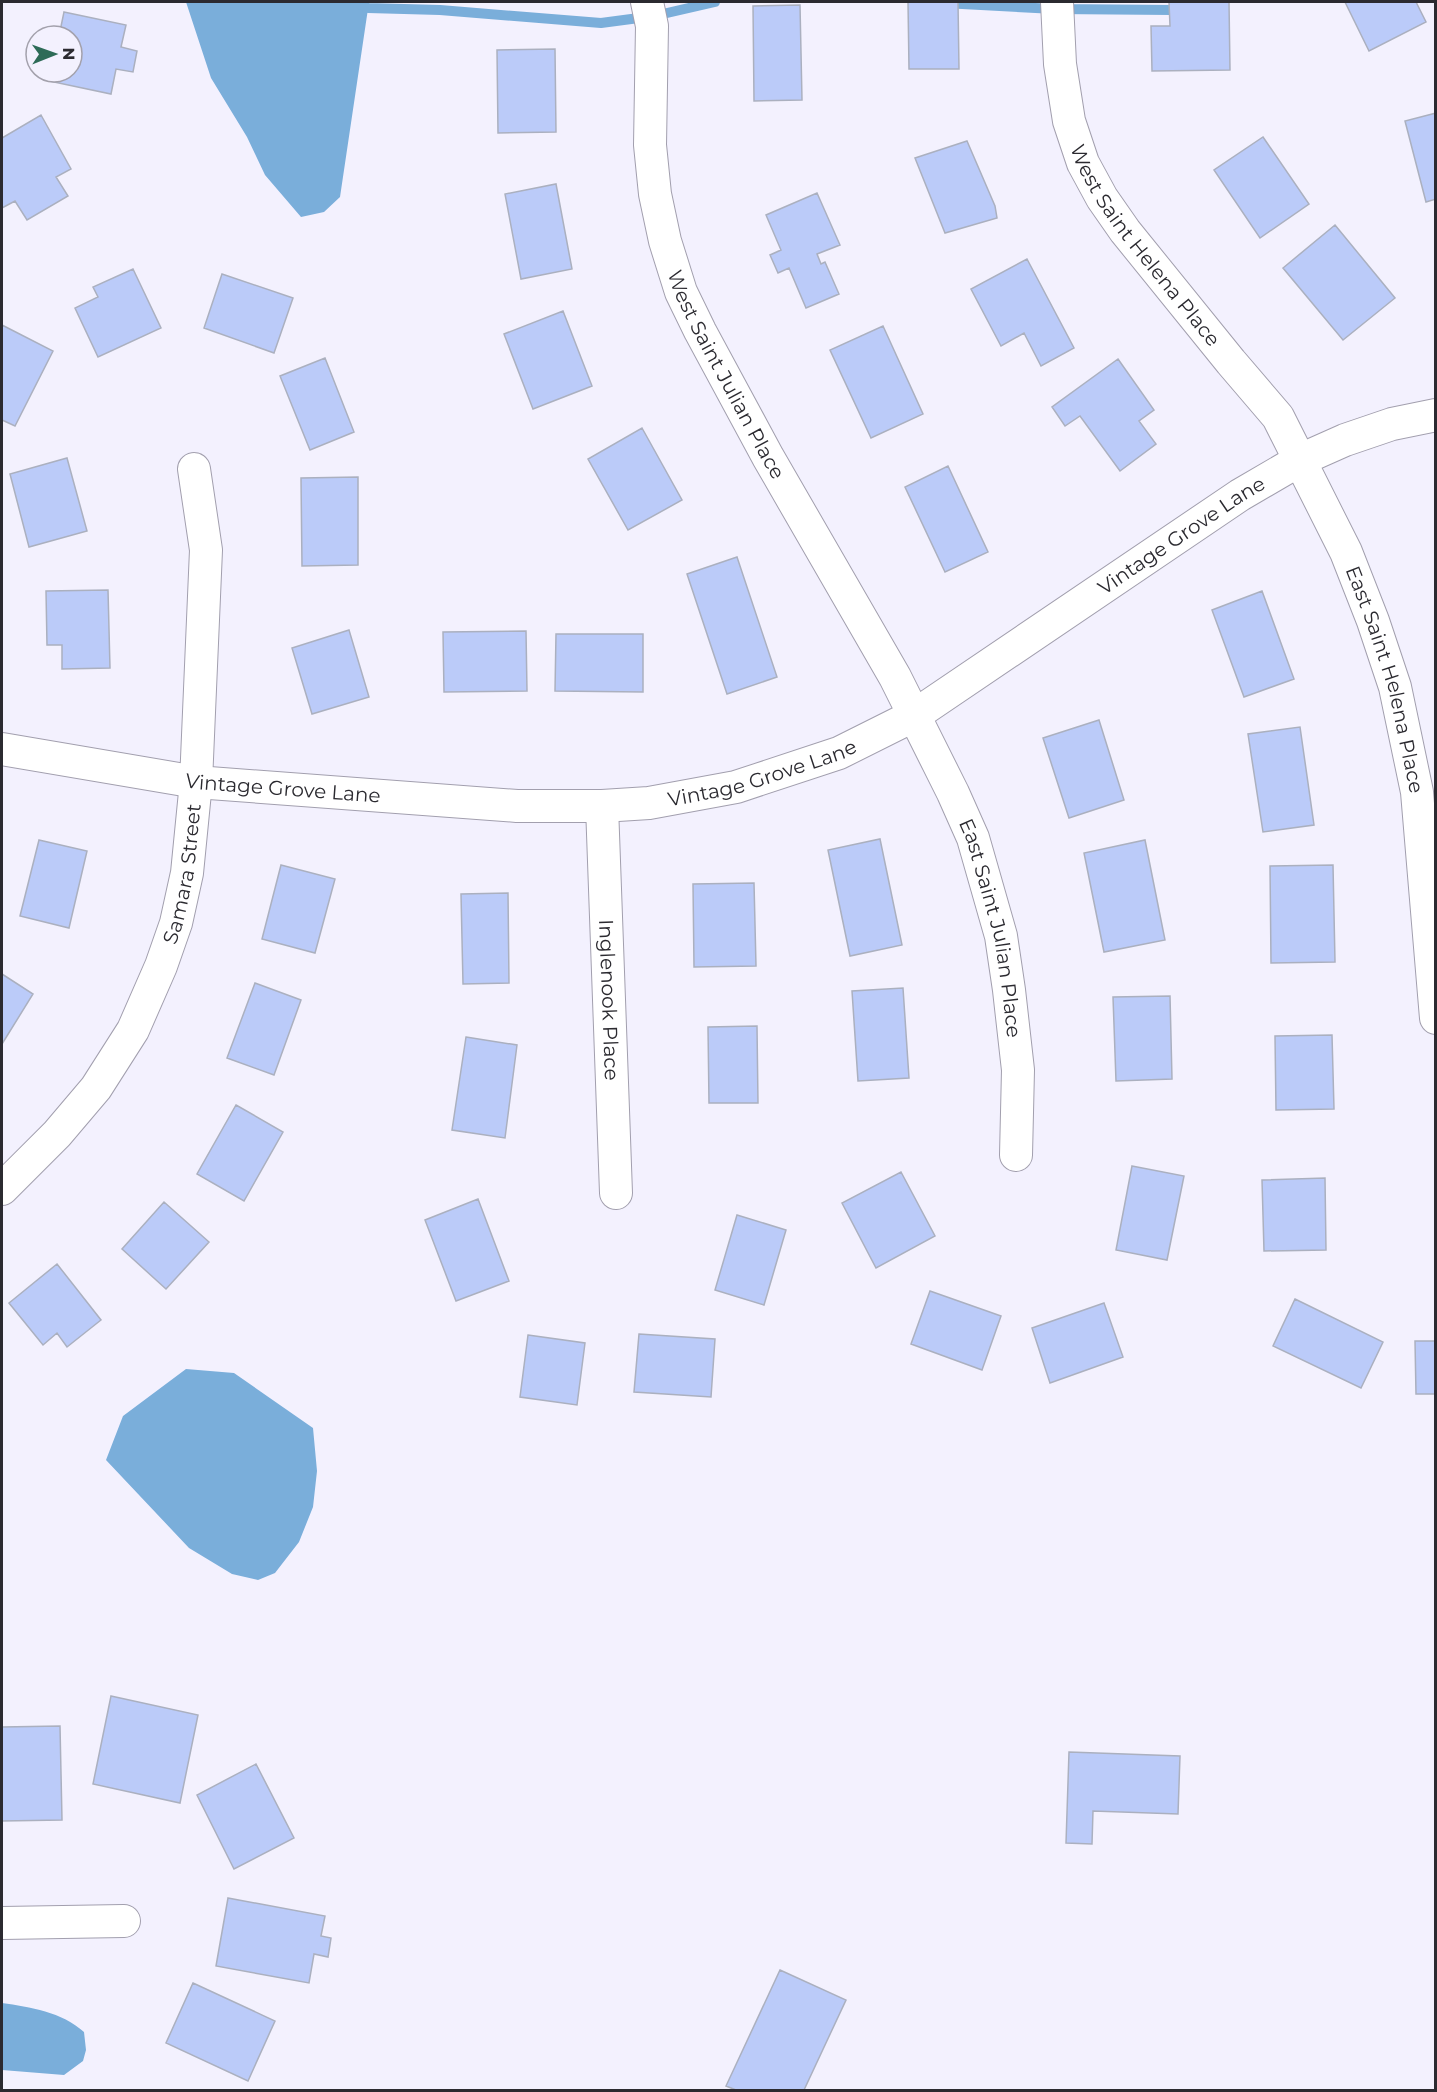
<svg xmlns="http://www.w3.org/2000/svg" width="1437" height="2092" viewBox="0 0 1437 2092" font-family="Montserrat,sans-serif">
  <style>
    .water { fill: #7aaeda }
    .lines { fill: none; stroke-linecap: round; stroke-linejoin: round }
    .stream { stroke: #7aaeda; stroke-width: 10 }
    .building { fill: #bbcbf9; stroke: #abb0bf; stroke-width: 1.5 }
    .minor-casing { stroke: #a29fae; stroke-width: 34 }
    .minor { stroke: #fff; stroke-width: 32 }
    .labels { text-anchor: middle; stroke-width: 5; stroke-linejoin: round; paint-order: stroke }
    .street-label { font-size: 20px; fill: #2b2a30; stroke: #f3f1fe }
  </style>
  <rect width="100%" height="100%" fill="#f3f1fe"/>
  <path class="water" d="M 186,2 L 369,2 L 340,197 L 324,212 L 301,217 L 265,175 L 247,137 L 211,78 Z
    M 186,1369 L 234,1373 L 313,1428 L 317,1471 L 313,1507 L 299,1542 L 275,1573 L 258,1580 L 232,1574 L 189,1548 L 106,1460 L 123,1416 Z
    M 2,2003 C 30,2007 62,2012 84,2032 L 86,2050 L 83,2061 L 64,2075 L 2,2070 Z"/>
  <g class="lines">
    <path class="stream" d="M 355,2 L 368,8 L 440,10 L 601,23 L 654,16 L 715,2
      M 925,2 L 1055,9 L 1172,10 L 1203,2"/>
  </g>
  <path class="building" d="M 908,2 L 958,2 L 959,69 L 909,69 Z
    M 1169,2 L 1229,2 L 1230,70 L 1152,71 L 1151,26 L 1170,26 Z
    M 1345,2 L 1416,2 L 1426,22 L 1369,51 Z
    M 800,5 L 802,100 L 754,101 L 753,6 Z
    M 64,12 L 126,25 L 121,47 L 137,51 L 133,72 L 116,69 L 111,94 L 49,81 L 51,72 L 72,72 L 72,36 L 59,36 Z
    M 555,49 L 556,132 L 498,133 L 497,50 Z
    M 1436,113 L 1436,199 L 1426,202 L 1405,121 Z
    M 41,115 L 71,169 L 56,177 L 68,196 L 27,220 L 15,201 L 2,208 L 2,138 Z
    M 1263,137 L 1309,204 L 1260,238 L 1214,170 Z
    M 967,141 L 995,206 L 997,218 L 945,233 L 915,158 Z
    M 556,184 L 572,269 L 521,279 L 505,194 Z
    M 817,193 L 840,245 L 817,254 L 821,264 L 825,262 L 839,294 L 806,308 L 789,268 L 778,273 L 770,255 L 781,250 L 766,215 Z
    M 1335,225 L 1395,298 L 1343,340 L 1283,268 Z
    M 1027,259 L 1074,348 L 1041,366 L 1024,333 L 1001,346 L 971,289 Z
    M 133,269 L 161,328 L 98,357 L 75,308 L 98,297 L 93,287 Z
    M 222,274 L 293,298 L 274,353 L 204,328 Z
    M 563,311 L 592,386 L 533,409 L 504,334 Z
    M 2,325 L 53,351 L 15,426 L 2,420 Z
    M 883,326 L 923,414 L 871,438 L 830,350 Z
    M 325,358 L 354,432 L 310,450 L 280,376 Z
    M 1118,359 L 1154,410 L 1139,421 L 1156,444 L 1120,471 L 1080,416 L 1065,426 L 1052,407 Z
    M 642,428 L 682,500 L 628,530 L 588,459 Z
    M 67,458 L 87,531 L 29,547 L 10,474 Z
    M 948,466 L 988,552 L 945,572 L 905,487 Z
    M 358,477 L 358,565 L 302,566 L 301,478 Z
    M 737,557 L 777,677 L 727,694 L 687,574 Z
    M 108,590 L 110,668 L 62,669 L 62,645 L 47,645 L 46,591 Z
    M 1262,591 L 1294,679 L 1244,697 L 1212,610 Z
    M 349,630 L 369,697 L 312,714 L 292,648 Z
    M 526,631 L 527,691 L 444,692 L 443,632 Z
    M 556,634 L 643,634 L 643,692 L 555,691 Z
    M 1099,720 L 1124,800 L 1069,818 L 1043,738 Z
    M 1300,727 L 1314,825 L 1263,832 L 1248,734 Z
    M 880,839 L 902,945 L 850,956 L 828,850 Z
    M 39,840 L 87,851 L 69,928 L 20,916 Z
    M 1145,840 L 1165,940 L 1104,952 L 1084,853 Z
    M 281,865 L 335,879 L 315,953 L 262,939 Z
    M 1333,865 L 1335,962 L 1271,963 L 1270,866 Z
    M 754,883 L 756,966 L 694,967 L 693,884 Z
    M 508,893 L 509,983 L 463,984 L 461,894 Z
    M 2,974 L 33,994 L 2,1044 Z
    M 255,983 L 301,1000 L 274,1075 L 227,1058 Z
    M 903,988 L 909,1078 L 858,1081 L 852,991 Z
    M 1170,996 L 1172,1079 L 1116,1081 L 1113,997 Z
    M 757,1026 L 758,1103 L 709,1103 L 708,1027 Z
    M 1332,1035 L 1334,1109 L 1276,1110 L 1275,1036 Z
    M 466,1037 L 517,1045 L 505,1138 L 452,1130 Z
    M 236,1105 L 283,1132 L 244,1201 L 197,1174 Z
    M 1132,1166 L 1184,1176 L 1167,1260 L 1116,1250 Z
    M 901,1172 L 935,1236 L 876,1268 L 842,1203 Z
    M 1325,1178 L 1326,1250 L 1264,1251 L 1262,1180 Z
    M 478,1199 L 509,1281 L 456,1301 L 425,1220 Z
    M 164,1202 L 209,1242 L 166,1289 L 122,1249 Z
    M 737,1215 L 786,1230 L 764,1305 L 715,1290 Z
    M 57,1264 L 101,1320 L 67,1347 L 57,1333 L 43,1345 L 9,1303 Z
    M 930,1291 L 1001,1316 L 982,1370 L 911,1344 Z
    M 1295,1299 L 1383,1342 L 1361,1388 L 1273,1346 Z
    M 1104,1303 L 1123,1357 L 1050,1383 L 1032,1328 Z
    M 639,1334 L 715,1339 L 711,1397 L 634,1392 Z
    M 528,1335 L 585,1343 L 577,1405 L 520,1397 Z
    M 1415,1341 L 1436,1341 L 1436,1394 L 1416,1394 Z
    M 111,1696 L 198,1715 L 180,1803 L 93,1784 Z
    M 60,1726 L 62,1820 L 2,1821 L 2,1727 Z
    M 1069,1752 L 1180,1756 L 1178,1814 L 1093,1811 L 1092,1844 L 1066,1843 Z
    M 256,1764 L 294,1838 L 234,1869 L 197,1795 Z
    M 228,1898 L 325,1916 L 321,1936 L 331,1938 L 328,1957 L 314,1954 L 309,1983 L 216,1966 Z
    M 780,1970 L 846,2000 L 804,2090 L 736,2090 L 726,2086 Z
    M 193,1983 L 275,2021 L 248,2081 L 166,2043 Z"/>
  <g class="lines">
    <g class="minor-casing">
      <g id="minor">
        <path id="s1" d="M 647,2 L 652,26 L 650,145 L 655,194 L 665,241 L 681,292 L 700,331 L 768,457 L 895,677 L 953,793 L 973,838 L 1001,936 L 1009,990 L 1018,1070 L 1016,1155"/>
        <path id="s2" d="M 1057,2 L 1060,64 L 1069,121 L 1083,163 L 1102,198 L 1125,231 L 1231,362 L 1278,417 L 1346,552 L 1373,621 L 1395,687 L 1417,792 L 1436,1018"/>
        <path id="s3" d="M 2,749 L 196,782 L 517,806 L 602,806 L 649,803 L 736,787 L 839,753 L 915,715 L 1240,495 L 1300,460 L 1345,440 L 1392,424 L 1436,415"/>
        <path id="s4" d="M 602,806 L 616,1193"/>
        <path id="s5" d="M 2,1189 L 57,1134 L 96,1088 L 133,1030 L 161,966 L 176,923 L 187,873 L 196,782 L 206,550 L 194,469"/>
        <path d="M 2,1923 L 124,1921"/>
      </g>
    </g>
    <use href="#minor" class="minor"/>
  </g>
  <g class="labels">
    <g class="street-label">
      <text dy="7" stroke="none"><textPath href="#s2" startOffset="267">West Saint Helena Place</textPath></text>
      <text dy="7" stroke="none"><textPath href="#s1" startOffset="388">West Saint Julian Place</textPath></text>
      <text dy="7" stroke="none"><textPath href="#s3" startOffset="1254">Vintage Grove Lane</textPath></text>
      <text dy="7" stroke="none"><textPath href="#s2" startOffset="770">East Saint Helena Place</textPath></text>
      <text dy="7" stroke="none"><textPath href="#s3" startOffset="768">Vintage Grove Lane</textPath></text>
      <text dy="7" stroke="none"><textPath href="#s3" startOffset="284">Vintage Grove Lane</textPath></text>
      <text dy="7" stroke="none"><textPath href="#s5" startOffset="372">Samara Street</textPath></text>
      <text dy="7" stroke="none"><textPath href="#s1" startOffset="1006">East Saint Julian Place</textPath></text>
      <text dy="7" stroke="none"><textPath href="#s4" startOffset="194">Inglenook Place</textPath></text>
    </g>
  </g>
  <rect width="1437" height="2092" fill="none" stroke="#2b2a30" stroke-width="6"/>
  <g transform="translate(54 54) rotate(89)"><circle r="28" fill="#f3f1fe" stroke="#a3a1ac" stroke-width="1.5"/>
  <path d="M0-4.5L10 22L0 15L-10 22Z" fill="#2d6b57"/>
  <text y="-9" font-size="16" font-weight="bold" text-anchor="middle" fill="#2b2a30">N</text>
  </g>
</svg>
